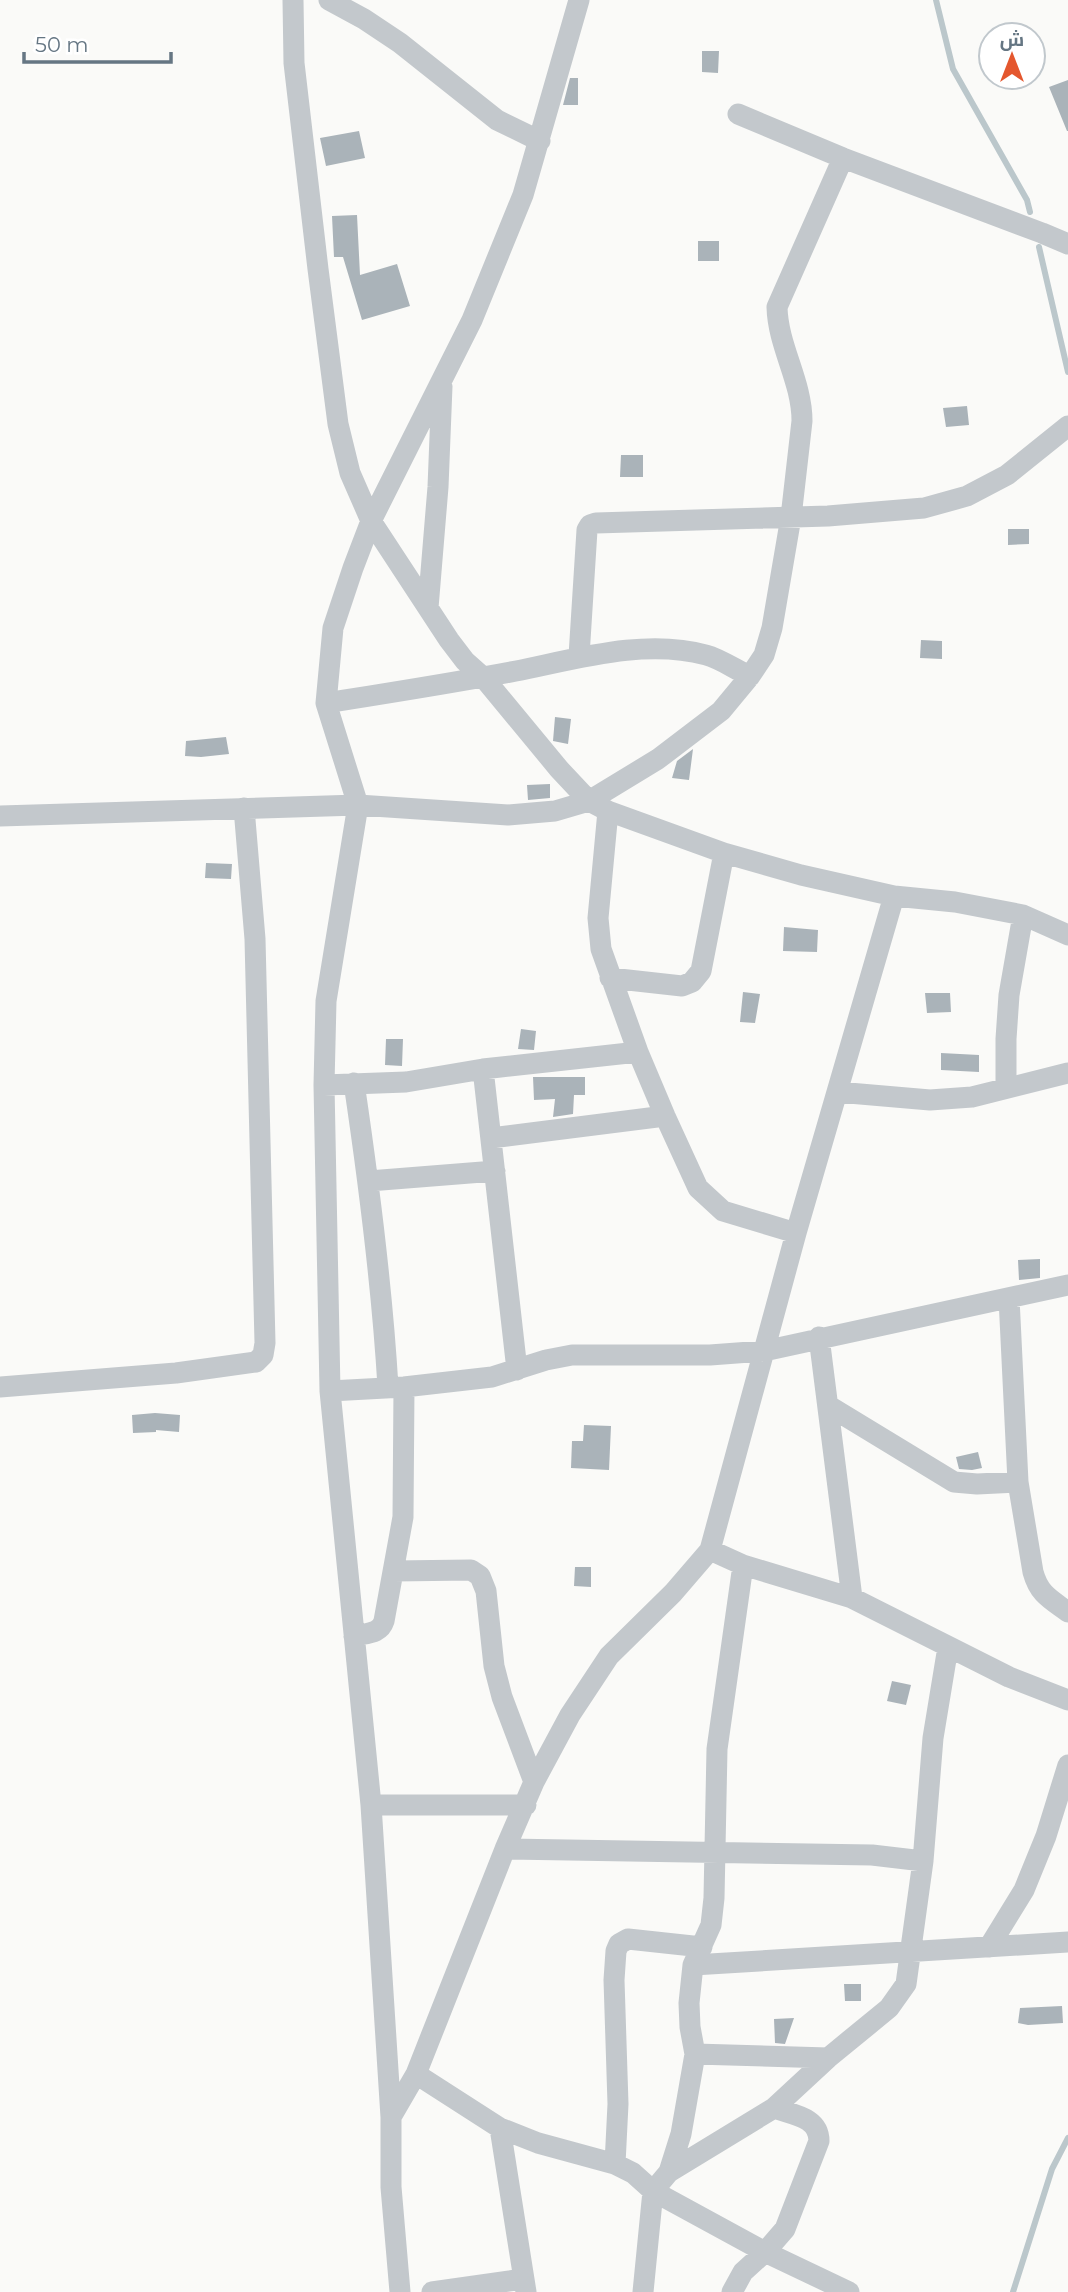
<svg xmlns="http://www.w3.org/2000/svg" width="1068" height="2292" viewBox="0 0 1068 2292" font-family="Montserrat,Cairo,sans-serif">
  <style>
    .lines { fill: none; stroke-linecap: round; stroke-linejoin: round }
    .stream { stroke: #bbc7cb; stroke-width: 6 }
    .building { fill: #aab3b9 }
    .minor { stroke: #c3c8cc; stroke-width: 21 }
  </style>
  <rect width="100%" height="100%" fill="#fafaf8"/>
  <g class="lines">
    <path class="stream" d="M 936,0 L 953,69 L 1027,200 L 1030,212
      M 1039,247 L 1068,372
      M 1013,2292 L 1052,2169 L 1068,2138"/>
  </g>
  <path class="building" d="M 702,51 L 719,51 L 718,73 L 702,72 Z
    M 570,78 L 578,78 L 578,105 L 563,105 Z
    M 1068,80 L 1068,131 L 1067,131 L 1049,87 Z
    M 359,131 L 365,158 L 326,166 L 320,138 Z
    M 357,215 L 360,275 L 397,264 L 410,306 L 362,320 L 343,257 L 334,257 L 332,216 Z
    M 698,241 L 719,241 L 719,261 L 698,261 Z
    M 967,406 L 969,425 L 946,427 L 943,408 Z
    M 621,455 L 643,455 L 643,477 L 620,477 Z
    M 1008,529 L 1029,529 L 1029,544 L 1008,545 Z
    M 921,640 L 942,641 L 942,659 L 920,658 Z
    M 555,717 L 571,719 L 568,744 L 553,741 Z
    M 226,737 L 229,754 L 201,757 L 185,756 L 186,741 Z
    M 693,749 L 689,780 L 672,778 L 677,761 Z
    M 550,784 L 550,798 L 528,800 L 527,785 Z
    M 206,863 L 232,864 L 231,879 L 205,878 Z
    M 784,927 L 818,930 L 817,952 L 783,951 Z
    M 743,992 L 760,994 L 755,1023 L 740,1022 Z
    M 925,993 L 950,993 L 951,1012 L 927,1013 Z
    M 521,1029 L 536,1031 L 534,1050 L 518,1049 Z
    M 386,1039 L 403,1039 L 402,1066 L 385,1065 Z
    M 941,1053 L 979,1055 L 979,1072 L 941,1070 Z
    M 533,1077 L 585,1077 L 585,1095 L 574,1095 L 573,1114 L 553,1117 L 555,1099 L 534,1100 Z
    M 1040,1259 L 1040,1278 L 1019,1280 L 1018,1260 Z
    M 155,1413 L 180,1415 L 179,1432 L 156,1430 L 156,1432 L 133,1433 L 132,1415 Z
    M 584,1425 L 611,1426 L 609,1470 L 571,1468 L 572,1441 L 583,1441 Z
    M 978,1452 L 982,1468 L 972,1470 L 959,1469 L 956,1457 Z
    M 575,1567 L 591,1567 L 591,1587 L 574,1586 Z
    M 892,1681 L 911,1685 L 906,1705 L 887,1701 Z
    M 844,1984 L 861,1984 L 861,2001 L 845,2001 Z
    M 1062,2006 L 1063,2023 L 1028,2025 L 1018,2023 L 1020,2008 Z
    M 794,2018 L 785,2044 L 775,2043 L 774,2019 Z"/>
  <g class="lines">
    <path class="minor" d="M 293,0 L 294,63 L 318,269 L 338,424 L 350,473 L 371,521 L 449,640 L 465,661 L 483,677 L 559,769 L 589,801 L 608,811 L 724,853 L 801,875 L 894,896 L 955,902 L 1023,915 L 1068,935
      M 329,0 L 364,19 L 400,43 L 497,120 L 540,141
      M 738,114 L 843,158 L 1042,233 L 1068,244
      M 428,608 L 438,487 L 442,386
      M 579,656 L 587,530 L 590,525 L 596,523 L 828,516 L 924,508 L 967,496 L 1007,475 L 1068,426
      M 326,703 C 389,693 453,683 516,671 C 576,659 645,638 706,655 C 721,659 736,670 750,676
      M 608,811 L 598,918 L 601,949 L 638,1052 L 665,1116 L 698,1188 L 723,1211 L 796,1233
      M 0,816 L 358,805 L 508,815 L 555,811 L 589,801 L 658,759 L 721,711 L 750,676 L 764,655 L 772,628 L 791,517 L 802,421 C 802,381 778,347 777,307 L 843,158
      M 610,978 L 682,986 L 692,982 L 701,971 L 724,853
      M 483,1069 L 517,1370
      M 354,1083 C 369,1184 382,1285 388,1387
      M 324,1085 L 406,1082 L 483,1069 L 638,1052
      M 1006,1088 L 1006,1039 L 1009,995 L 1023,915
      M 837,1092 L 930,1100 L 972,1097 L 1068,1073
      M 491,1138 L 665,1116
      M 369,1181 L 495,1171
      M 1009,1298 L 1018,1482 L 1033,1572 C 1039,1594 1050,1599 1068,1612
      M 819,1337 L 852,1598
      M 0,1387 L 176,1373 L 256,1362 L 263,1355 L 265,1343 L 255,939 L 244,808
      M 330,1391 L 404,1387 L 492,1377 L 546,1360 L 572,1355 L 710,1355 L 764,1351 L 1068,1285
      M 829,1406 L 954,1482 L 977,1484 L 1018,1482
      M 710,1550 L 743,1565 L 852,1598 L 1009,1677 L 1068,1700
      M 394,1571 L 471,1570 L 480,1576 L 486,1591 L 494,1666 L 502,1697 L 534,1782
      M 354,1636 C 367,1633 380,1634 384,1621 L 403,1517 L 404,1387
      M 371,1805 L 526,1805
      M 505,1849 L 872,1855 L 923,1861
      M 989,1947 L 1024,1890 L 1046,1836 L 1068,1765
      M 693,1965 L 1068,1942
      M 695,2054 L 828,2058
      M 416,2074 L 500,2128 L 538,2143 L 615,2164 L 633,2173 L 653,2191 L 765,2252 L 849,2292
      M 391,2117 L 416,2074 L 505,1849 L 534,1782 L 570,1715 L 609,1656 L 673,1593 L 710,1550 L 796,1233 L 894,896
      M 500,2128 L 526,2292
      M 615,2164 L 618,2104 L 614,1980 L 616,1951 L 619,1944 L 628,1939 L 702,1947
      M 669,2172 L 774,2108 L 828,2058 L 889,2008 L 906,1984 L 923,1861 L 933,1738 L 948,1647
      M 400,2292 L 391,2187 L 391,2117 L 371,1805 L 330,1391 L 324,1085 L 326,1001 L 358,805 L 326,703 L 333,628 L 353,568 L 371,521 L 472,320 L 523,195 L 579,0
      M 432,2292 L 523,2279
      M 643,2292 L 653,2191 L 669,2172 L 681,2134 L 695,2054 L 690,2027 L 689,2003 L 693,1965 L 711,1925 L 714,1898 L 717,1749 L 743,1565
      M 732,2292 L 743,2272 L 765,2252 L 785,2229 L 819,2141 C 819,2117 793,2115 774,2108"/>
  </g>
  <g transform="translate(1012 56)"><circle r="33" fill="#ffffff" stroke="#c1c8cd" stroke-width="2"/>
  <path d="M0-5L12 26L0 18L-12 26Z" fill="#e4572e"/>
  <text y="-10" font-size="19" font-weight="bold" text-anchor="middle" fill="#657683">ش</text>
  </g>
  <path d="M24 52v10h147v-10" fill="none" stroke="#657683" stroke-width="3.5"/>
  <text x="35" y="52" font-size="21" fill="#657683" stroke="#ffffff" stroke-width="5" paint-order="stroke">50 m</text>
</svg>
